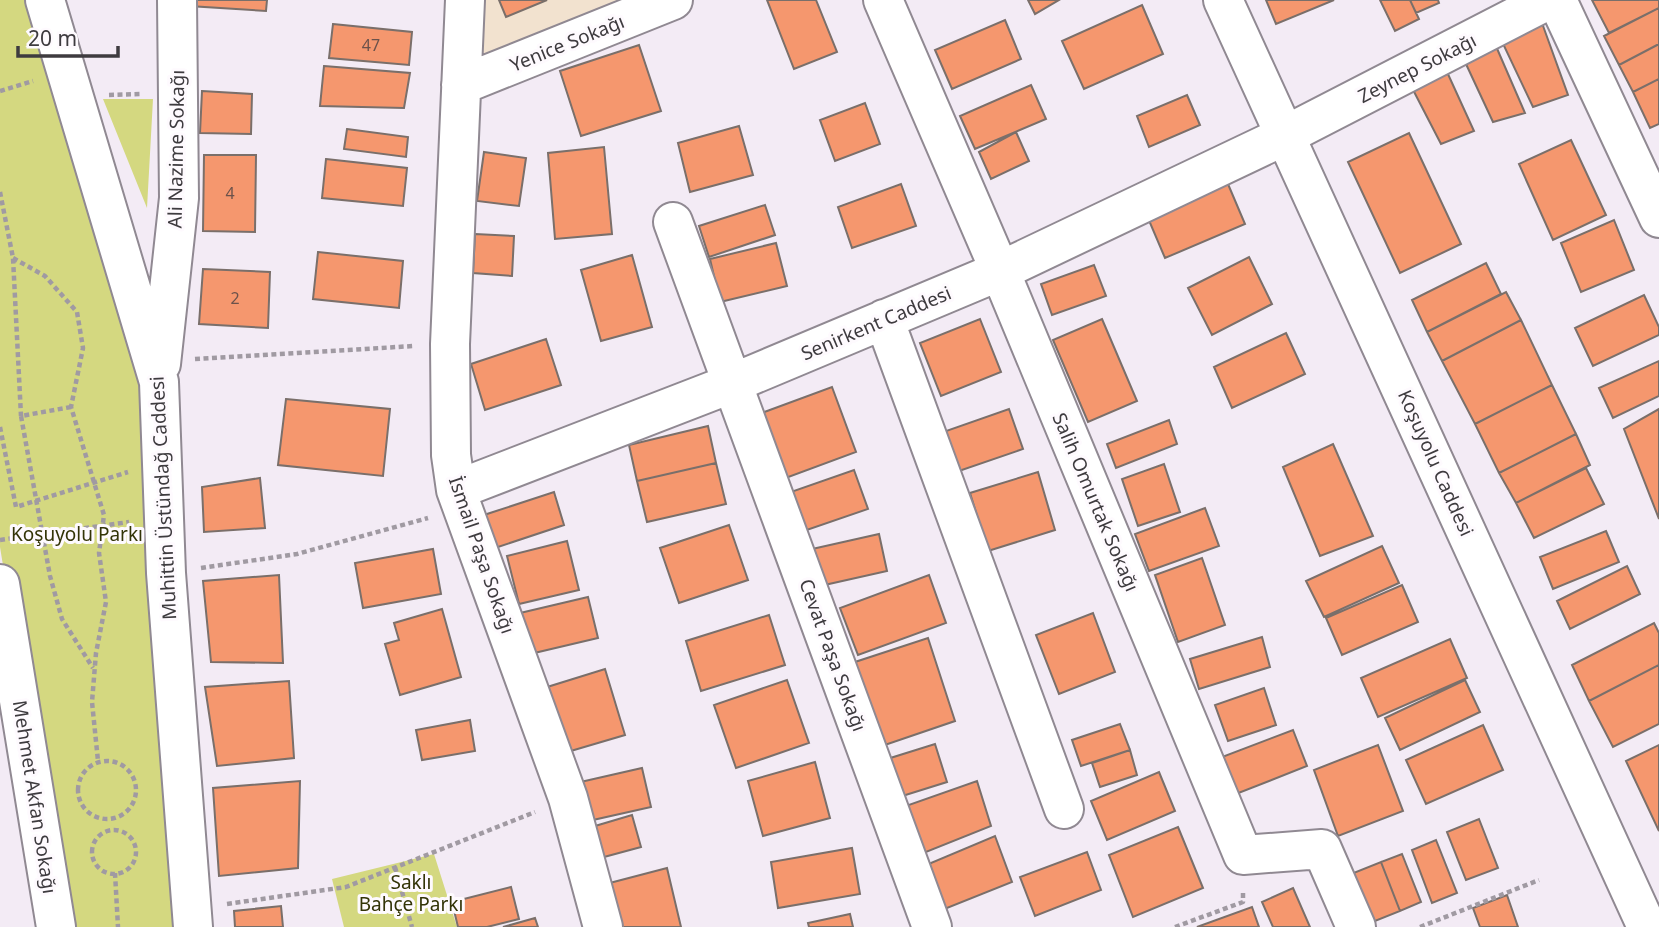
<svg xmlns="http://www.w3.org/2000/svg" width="1659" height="927" viewBox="0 0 1659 927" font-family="'Noto Sans',sans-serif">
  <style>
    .education { fill: #f2e2cf }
    .green { fill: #d4d880 }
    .building { fill: #f5976e; stroke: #7a6f6a; stroke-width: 2 }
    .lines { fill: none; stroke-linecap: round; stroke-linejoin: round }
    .minor-casing { stroke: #908992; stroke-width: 42 }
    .major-casing { stroke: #908992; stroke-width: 42 }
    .path { stroke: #a09aa2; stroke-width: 4.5; stroke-dasharray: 5 3.5; stroke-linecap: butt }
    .minor { stroke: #fff; stroke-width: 38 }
    .major { stroke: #fff; stroke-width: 38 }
    .labels { text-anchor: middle; stroke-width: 6; stroke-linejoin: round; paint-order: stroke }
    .number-label { font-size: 16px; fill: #6c524b }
    .street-label { font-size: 19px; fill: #3e3b3f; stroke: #fefafe }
    .park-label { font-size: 19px; fill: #333407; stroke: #fefafe }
  </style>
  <rect width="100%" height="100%" fill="#f3ebf5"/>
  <path class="education" d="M 482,0 L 649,0 L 481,89 Z"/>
  <path class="green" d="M 0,0 L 34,0 L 145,371 L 180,927 L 62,927 L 0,547 Z
    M 103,99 L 153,99 L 147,208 Z
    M 434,854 L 457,927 L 344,927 L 332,879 Z"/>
  <path class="building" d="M 189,0 L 267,0 L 266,11 L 189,6 Z
    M 499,0 L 547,0 L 506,17 Z
    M 767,0 L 816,0 L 837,52 L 794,69 Z
    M 1028,0 L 1059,0 L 1035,14 Z
    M 1266,0 L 1334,0 L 1276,24 Z
    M 1380,0 L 1410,0 L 1419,19 L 1395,31 Z
    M 1410,0 L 1438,0 L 1439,3 L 1416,13 Z
    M 1592,0 L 1659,0 L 1659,8 L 1609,33 Z
    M 1142,5 L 1163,54 L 1084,89 L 1062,41 Z
    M 1659,8 L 1659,44 L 1619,65 L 1604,36 Z
    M 1538,12 L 1568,95 L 1533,107 L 1497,31 Z
    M 1005,20 L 1021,59 L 952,89 L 935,50 Z
    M 333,24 L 412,32 L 409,65 L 329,58 Z
    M 1492,37 L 1525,113 L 1493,122 L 1459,49 Z
    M 1659,44 L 1659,79 L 1633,92 L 1619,65 Z
    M 639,45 L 661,111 L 581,136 L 560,71 Z
    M 1442,61 L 1474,131 L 1441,144 L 1409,82 Z
    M 324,66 L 410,73 L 404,108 L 320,106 Z
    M 1659,79 L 1659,124 L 1650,128 L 1633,92 Z
    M 1031,85 L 1046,119 L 975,149 L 960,116 Z
    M 202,91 L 252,94 L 251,134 L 200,133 Z
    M 1187,95 L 1200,125 L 1149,147 L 1137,116 Z
    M 865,103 L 880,144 L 835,161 L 820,120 Z
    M 739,126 L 753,175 L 690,192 L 678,143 Z
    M 347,129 L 408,137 L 406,157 L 344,149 Z
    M 1016,132 L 1029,161 L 991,179 L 979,152 Z
    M 1409,133 L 1461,244 L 1400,273 L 1348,162 Z
    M 1571,140 L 1606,215 L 1553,240 L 1519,164 Z
    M 604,147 L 612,234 L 555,239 L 548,153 Z
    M 484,152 L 526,158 L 519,206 L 477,201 Z
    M 204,155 L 256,155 L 255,232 L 203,231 Z
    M 326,159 L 407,168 L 403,206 L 322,198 Z
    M 1225,177 L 1245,224 L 1165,258 L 1145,211 Z
    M 901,184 L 916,226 L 852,248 L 838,207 Z
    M 765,205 L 775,235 L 709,257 L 699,226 Z
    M 1614,220 L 1634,270 L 1581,292 L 1561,243 Z
    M 475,234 L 514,236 L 512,276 L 473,273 Z
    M 776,243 L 787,286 L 720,302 L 710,259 Z
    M 318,252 L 403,261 L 399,308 L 313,299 Z
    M 632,255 L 652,327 L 601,341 L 581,270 Z
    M 1249,257 L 1272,304 L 1212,335 L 1188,288 Z
    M 1486,263 L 1501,294 L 1427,332 L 1412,300 Z
    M 1094,265 L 1106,296 L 1052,315 L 1041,284 Z
    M 203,269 L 270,272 L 268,328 L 199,324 Z
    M 1506,292 L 1521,320 L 1442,361 L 1427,332 Z
    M 1644,295 L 1659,327 L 1659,335 L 1593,366 L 1575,328 Z
    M 980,319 L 1001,372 L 941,396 L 920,343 Z
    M 1102,319 L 1137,401 L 1088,422 L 1053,340 Z
    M 1521,320 L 1552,385 L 1475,424 L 1442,361 Z
    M 1286,333 L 1305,374 L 1232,408 L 1214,367 Z
    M 546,339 L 561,385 L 485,410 L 471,364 Z
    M 1659,361 L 1659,396 L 1613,418 L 1599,388 Z
    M 1552,385 L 1576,434 L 1499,473 L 1475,424 Z
    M 832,387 L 856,452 L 783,479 L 759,414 Z
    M 286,399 L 390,409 L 383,476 L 278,465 Z
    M 1009,409 L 1023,449 L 959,471 L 946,431 Z
    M 1659,409 L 1659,519 L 1624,429 Z
    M 1169,420 L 1177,444 L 1116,468 L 1107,444 Z
    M 708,426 L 716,463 L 637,481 L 629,445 Z
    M 1576,434 L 1590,465 L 1516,503 L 1499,473 Z
    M 1333,444 L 1373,536 L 1320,556 L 1283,467 Z
    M 716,463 L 726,504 L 647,522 L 637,481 Z
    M 1164,464 L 1180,512 L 1138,526 L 1122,479 Z
    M 1586,468 L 1604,504 L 1534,538 L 1516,503 Z
    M 854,470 L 868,509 L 798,533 L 785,494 Z
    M 1038,472 L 1055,530 L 988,551 L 970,493 Z
    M 260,478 L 265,528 L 204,532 L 202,487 Z
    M 554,492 L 564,525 L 495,548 L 484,515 Z
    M 1205,508 L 1219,546 L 1149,571 L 1135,534 Z
    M 729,525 L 748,580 L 679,603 L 660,548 Z
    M 1606,531 L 1619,562 L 1553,589 L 1540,557 Z
    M 879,534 L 887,571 L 820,586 L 812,549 Z
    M 567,541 L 579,590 L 519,604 L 507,556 Z
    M 1382,546 L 1399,583 L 1324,617 L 1306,581 Z
    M 433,549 L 441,594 L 363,608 L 355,563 Z
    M 1202,558 L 1225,625 L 1178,642 L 1155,575 Z
    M 1627,566 L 1640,594 L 1570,629 L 1557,601 Z
    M 279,575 L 283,663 L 211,662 L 203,581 Z
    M 929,575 L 946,623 L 858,655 L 840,608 Z
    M 1402,585 L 1418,622 L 1342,655 L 1326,618 Z
    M 588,597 L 598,638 L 530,654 L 520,613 Z
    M 442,609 L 461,677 L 400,695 L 385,644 L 399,640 L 394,623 Z
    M 1093,613 L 1115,672 L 1059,694 L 1036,635 Z
    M 769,615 L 785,665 L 701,691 L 686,641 Z
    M 1654,623 L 1659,633 L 1659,665 L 1589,701 L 1572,665 Z
    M 1262,637 L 1270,667 L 1199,689 L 1190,659 Z
    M 928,638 L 955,721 L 879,747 L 852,663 Z
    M 1450,639 L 1467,678 L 1378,717 L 1361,678 Z
    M 1659,665 L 1659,724 L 1613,747 L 1589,701 Z
    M 605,669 L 625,735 L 564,753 L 544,688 Z
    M 787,680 L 809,743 L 736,768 L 714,705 Z
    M 1465,680 L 1480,712 L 1400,750 L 1385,718 Z
    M 289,681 L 294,758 L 217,766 L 205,687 Z
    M 1264,688 L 1276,725 L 1228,741 L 1215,705 Z
    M 470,720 L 475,751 L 422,760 L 416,730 Z
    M 1120,724 L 1130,750 L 1081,766 L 1072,740 Z
    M 1483,725 L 1503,770 L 1426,804 L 1406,760 Z
    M 1293,730 L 1307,766 L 1236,794 L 1222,757 Z
    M 935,744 L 947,782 L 896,798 L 884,760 Z
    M 1378,745 L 1403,811 L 1338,836 L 1314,770 Z
    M 1659,745 L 1659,831 L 1626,761 Z
    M 1130,750 L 1137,775 L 1100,787 L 1092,763 Z
    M 815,762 L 830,818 L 763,836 L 748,781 Z
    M 642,768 L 651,807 L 584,822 L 576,783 Z
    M 1159,772 L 1175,811 L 1107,840 L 1091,801 Z
    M 300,781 L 298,868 L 219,876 L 213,788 Z
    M 977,781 L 991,826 L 916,856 L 900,808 Z
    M 632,815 L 641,847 L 593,860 L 585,829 Z
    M 1479,819 L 1498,868 L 1466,880 L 1447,832 Z
    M 1178,827 L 1203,888 L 1133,917 L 1109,855 Z
    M 995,836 L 1012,882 L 937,912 L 919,868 Z
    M 1436,840 L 1457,893 L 1432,903 L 1412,850 Z
    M 852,848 L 860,894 L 778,908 L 771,862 Z
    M 1087,852 L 1101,890 L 1035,916 L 1020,877 Z
    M 1402,854 L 1421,902 L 1400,911 L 1381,862 Z
    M 1381,862 L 1400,911 L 1370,923 L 1351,874 Z
    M 667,868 L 681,927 L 612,927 L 602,885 Z
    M 511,887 L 519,919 L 487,927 L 458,927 L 452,902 Z
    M 1293,888 L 1310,927 L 1273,927 L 1262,902 Z
    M 1507,895 L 1518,927 L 1480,927 L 1473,908 Z
    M 281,906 L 283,927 L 235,927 L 234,911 Z
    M 1252,907 L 1259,927 L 1197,927 Z
    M 850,914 L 853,927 L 809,927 L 808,923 Z
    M 535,918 L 538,927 L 503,927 Z"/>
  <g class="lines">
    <g class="minor-casing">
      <path id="minor" d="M 45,0 L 159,382 L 166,573 L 193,927
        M 465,0 L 450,344 L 451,455 L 456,490 L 568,798 L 603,927
        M 883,0 L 1000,271 L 1243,855 L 1322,849 L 1356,927
        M 1557,0 L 1659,218
        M 461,85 L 673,0
        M 673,222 L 932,927
        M 884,319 L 1064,809
        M 161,364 L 179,198 L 177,0
        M 456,490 L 733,383 L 1000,271 L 1286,135 L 1548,0
        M 0,584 L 56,927"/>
    </g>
    <g class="major-casing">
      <path id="major" d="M 1223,0 L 1647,927"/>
    </g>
    <path class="path" d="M 0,91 L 33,81
      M 109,95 L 142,94
      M 0,192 L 13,258 L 21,416
      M 13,258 L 45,276 L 77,312 L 83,348 L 71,407 L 104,515 L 99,553 L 106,602 L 96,653 L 92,702 L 98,761
      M 195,359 L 414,346
      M 71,407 L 21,416 L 50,576 L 62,619 L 93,668
      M 0,427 L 16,507 L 128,472
      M 0,540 L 129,522
      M 201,568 L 297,554 L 428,518
      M78 790a29 29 0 1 1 58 0a29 29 0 1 1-58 0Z
      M92 852a22 22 0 1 1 44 0a22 22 0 1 1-44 0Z
      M 395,867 L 412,927
      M 115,873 L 118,927
      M 227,904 L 346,887 L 535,812
      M 1175,927 L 1243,902 L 1243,890
      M 1420,927 L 1539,880"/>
    <use href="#minor" class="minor"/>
    <use href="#major" class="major"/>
  </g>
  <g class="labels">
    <g class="number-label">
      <text x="371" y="51">47</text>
      <text x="230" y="199">4</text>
      <text x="235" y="304">2</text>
    </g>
    <g class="street-label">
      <text transform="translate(567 43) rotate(-22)" y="7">Yenice Sokağı</text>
      <text transform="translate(1417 68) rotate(-27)" y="7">Zeynep Sokağı</text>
      <text transform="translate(176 149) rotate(-89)" y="7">Ali Nazime Sokağı</text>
      <text transform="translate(876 323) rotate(-23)" y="7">Senirkent Caddesi</text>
      <text transform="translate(1436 463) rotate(66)" y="7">Koşuyolu Caddesi</text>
      <text transform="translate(163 498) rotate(-93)" y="7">Muhittin Üstündağ Caddesi</text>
      <text transform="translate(1096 502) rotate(67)" y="7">Salih Omurtak Sokağı</text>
      <text transform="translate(482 555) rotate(71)" y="7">İsmail Paşa Sokağı</text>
      <text transform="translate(833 655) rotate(70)" y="7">Cevat Paşa Sokağı</text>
      <text transform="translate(35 797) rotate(81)" y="7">Mehmet Akfan Sokağı</text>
    </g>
    <g class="park-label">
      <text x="77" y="541">Koşuyolu Parkı</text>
      <text x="411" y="889">Saklı<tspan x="411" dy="22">Bahçe Parkı</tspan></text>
    </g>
  </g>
  <path d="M18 46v10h100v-10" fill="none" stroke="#3e3b3f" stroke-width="3.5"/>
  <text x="28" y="46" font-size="21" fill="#3e3b3f" stroke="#fefafe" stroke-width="5" paint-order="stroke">20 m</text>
</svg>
